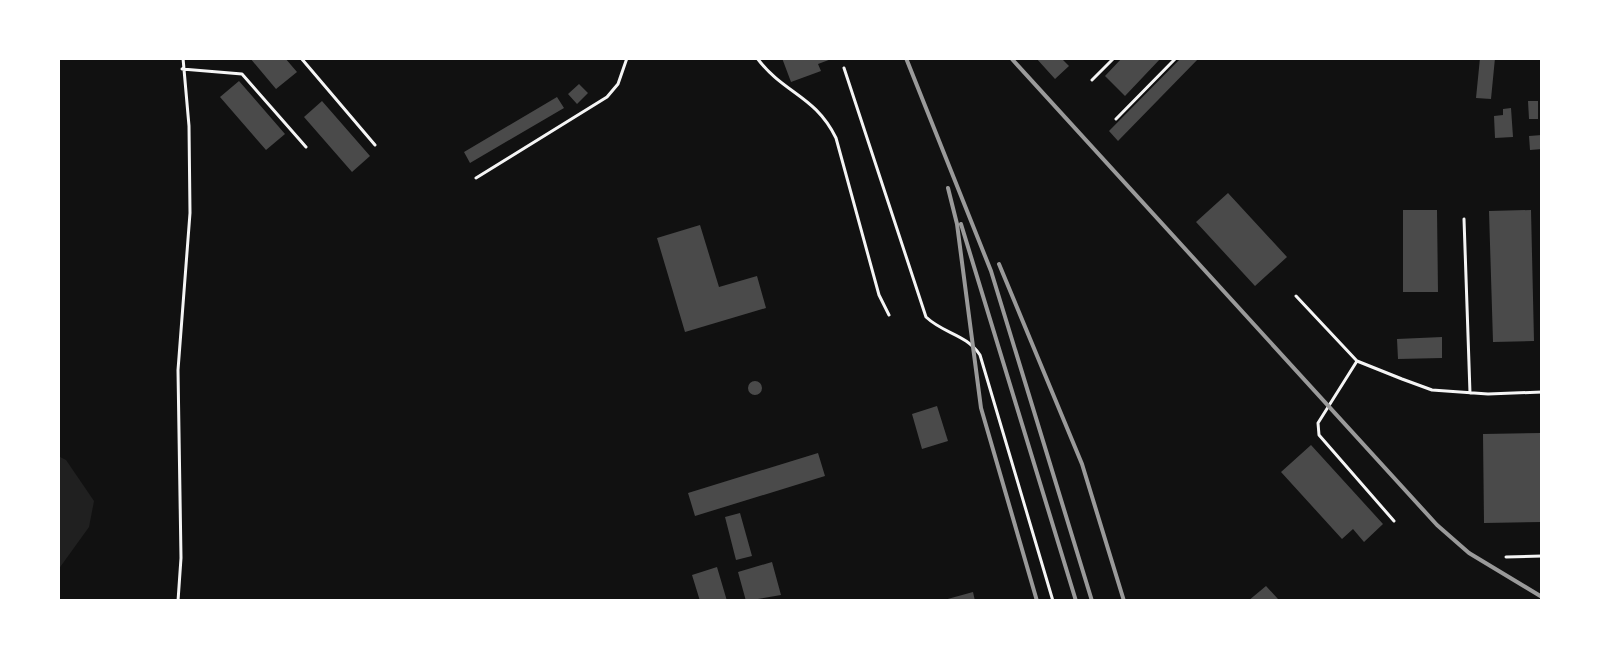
<svg xmlns="http://www.w3.org/2000/svg" width="1600" height="659" viewBox="0 0 1600 659" font-family="'Noto Sans',sans-serif">
  <style>
    .green { fill: #202020 }
    .building { fill: #4a4a4a }
    .lines { fill: none; stroke-linecap: round; stroke-linejoin: round }
    .service { stroke: #f5f5f5; stroke-width: 3 }
    .rail { stroke: #9a9a9a; stroke-width: 4 }
  </style>
  <rect width="100%" height="100%" fill="#111"/>
  <path class="green" d="M 58,456 L 66,460 L 94,501 L 89,527 L 58,570 Z"/>
  <path class="building" d="M 250,58 L 285,58 L 297,72 L 276,89 Z
    M 782,58 L 834,58 L 818,64 L 821,71 L 791,82 Z
    M 1036,58 L 1061,58 L 1069,66 L 1055,79 Z
    M 1122,58 L 1161,58 L 1125,96 L 1105,76 Z
    M 1181,58 L 1199,58 L 1118,141 L 1109,131 Z
    M 1480,58 L 1495,58 L 1491,99 L 1476,98 Z
    M 239,81 L 285,134 L 266,150 L 220,97 Z
    M 579,84 L 588,93 L 577,104 L 568,94 Z
    M 557,97 L 564,108 L 470,163 L 464,152 Z
    M 322,101 L 370,156 L 352,172 L 304,117 Z
    M 1528,101 L 1538,101 L 1538,119 L 1529,119 Z
    M 1511,108 L 1513,137 L 1495,138 L 1494,116 L 1503,115 L 1503,109 Z
    M 1542,135 L 1542,149 L 1530,150 L 1529,136 Z
    M 1228,193 L 1287,257 L 1255,286 L 1196,222 Z
    M 1403,210 L 1437,210 L 1438,292 L 1403,292 Z
    M 1531,210 L 1534,341 L 1493,342 L 1489,211 Z
    M 700,225 L 719,287 L 757,276 L 766,308 L 685,332 L 657,238 Z
    M 1442,337 L 1442,358 L 1398,359 L 1397,339 Z
    M748 388a7 7 0 1 1 14 0a7 7 0 1 1-14 0Z
    M 937,406 L 948,441 L 922,449 L 912,414 Z
    M 1542,433 L 1542,522 L 1484,523 L 1483,434 Z
    M 1311,445 L 1383,524 L 1364,542 L 1353,529 L 1342,539 L 1281,472 Z
    M 818,453 L 825,476 L 695,516 L 688,493 Z
    M 740,513 L 752,556 L 736,560 L 725,517 Z
    M 772,562 L 781,595 L 746,601 L 738,572 Z
    M 717,567 L 727,601 L 700,601 L 692,575 Z
    M 1266,586 L 1278,599 L 1248,601 Z
    M 973,592 L 975,601 L 944,601 L 944,600 Z"/>
  <g class="lines">
    <path class="service" d="M 301,58 L 375,145
      M 757,58 C 784,94 815,95 836,138 L 879,295 L 889,315
      M 844,68 L 926,317 C 944,334 966,334 980,355 L 1053,601
      M 182,69 L 242,74 L 306,147
      M 1092,80 L 1114,58
      M 1116,119 L 1176,58
      M 476,178 L 607,97 L 618,84 L 627,58
      M 1464,219 L 1470,393
      M 1296,296 L 1357,361 L 1402,379 L 1432,390 L 1488,394 L 1542,392
      M 1357,361 L 1318,423 L 1319,435 L 1394,521
      M 1506,557 L 1542,556
      M 178,601 L 181,558 L 178,370 L 190,213 L 189,126 L 183,58"/>
    <path class="rail" d="M 906,58 L 991,271 L 1092,601
      M 1011,58 L 1437,525 L 1469,553 L 1542,597
      M 948,188 L 957,224 L 981,408 L 1037,601
      M 961,224 L 1076,601
      M 999,264 L 1082,464 L 1124,601"/>
  </g>
  <rect width="1600" height="659" fill="none" stroke="#ffffff" stroke-width="120"/>
</svg>
